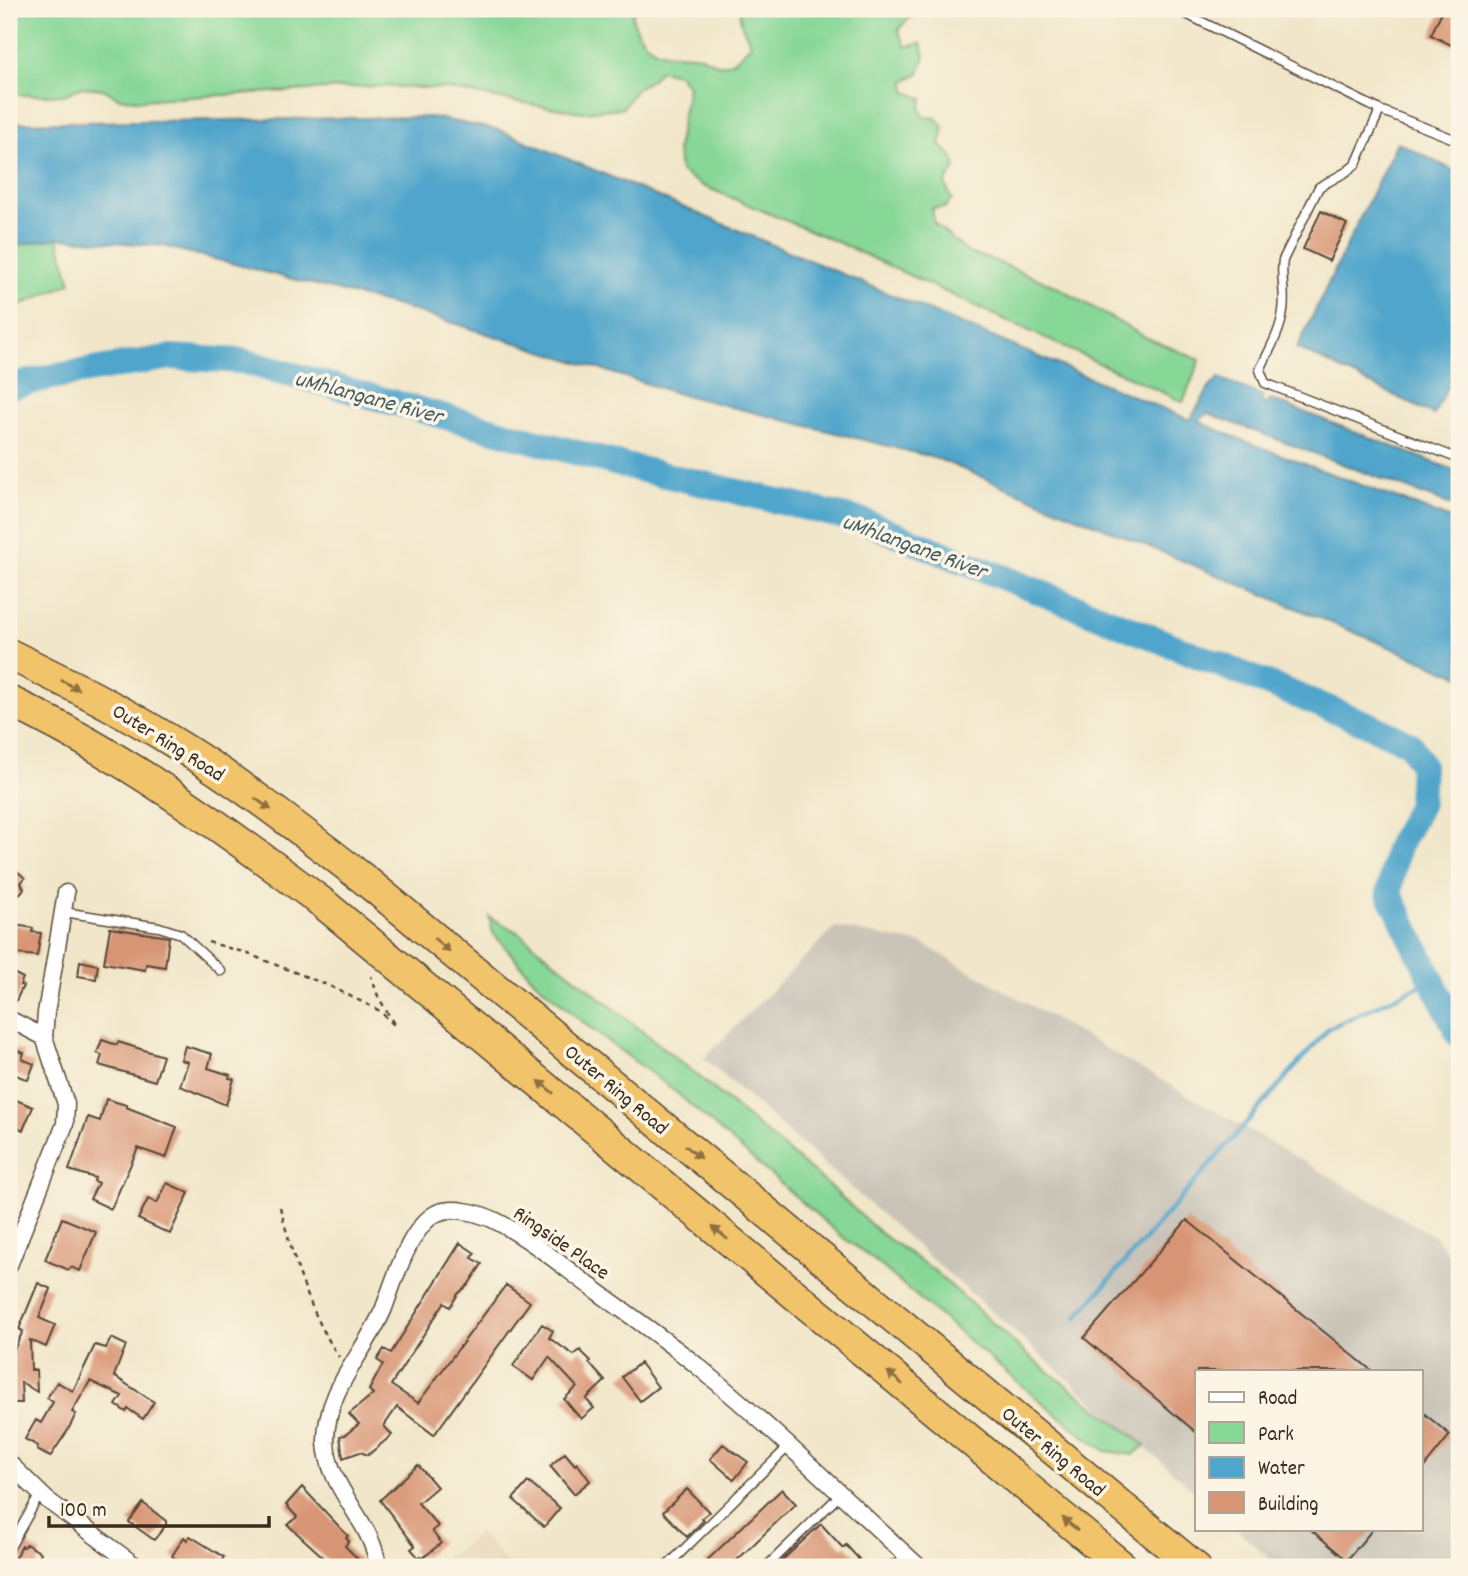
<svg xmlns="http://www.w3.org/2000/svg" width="1468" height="1576" viewBox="0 0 1468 1576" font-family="Dekko,sans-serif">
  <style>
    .built { fill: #e5d6b7 }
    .industrial { fill: #c9c3b8 }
    .green { fill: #87d797; stroke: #61805a; stroke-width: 2 }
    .water { fill: #4fa5cb; stroke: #456874; stroke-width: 2 }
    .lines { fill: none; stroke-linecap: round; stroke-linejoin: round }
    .stream { stroke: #4fa5cb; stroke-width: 4.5 }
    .river { stroke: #4fa5cb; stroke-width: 26 }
    .building { fill: #d89574 }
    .lane-casing { stroke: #564638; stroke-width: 11 }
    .street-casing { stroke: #564638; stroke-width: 19 }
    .highway-casing { stroke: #564638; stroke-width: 33 }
    .path { stroke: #564638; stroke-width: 2.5; stroke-dasharray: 5 5; stroke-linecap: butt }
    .lane { stroke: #fff; stroke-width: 8 }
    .street { stroke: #fff; stroke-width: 16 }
    .highway { stroke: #f1c36a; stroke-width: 30 }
    .oneway { fill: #8d6f40 }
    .labels { text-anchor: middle; stroke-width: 7; stroke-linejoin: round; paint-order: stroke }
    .street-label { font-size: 21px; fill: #3b2a1e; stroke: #fcf5e5 }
    .water-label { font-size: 23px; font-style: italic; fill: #435b63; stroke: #fcf5e5 }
  </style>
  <rect width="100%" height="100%" fill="#fcf5e5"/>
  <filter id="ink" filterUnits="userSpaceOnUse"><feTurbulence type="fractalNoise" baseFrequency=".0143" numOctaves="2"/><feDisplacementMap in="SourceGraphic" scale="14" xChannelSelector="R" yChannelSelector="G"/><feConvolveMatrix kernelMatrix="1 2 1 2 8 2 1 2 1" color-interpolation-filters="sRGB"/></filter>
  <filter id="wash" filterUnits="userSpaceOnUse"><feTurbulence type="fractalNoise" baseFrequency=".00686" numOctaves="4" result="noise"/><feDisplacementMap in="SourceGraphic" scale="28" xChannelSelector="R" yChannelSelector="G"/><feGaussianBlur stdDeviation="1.57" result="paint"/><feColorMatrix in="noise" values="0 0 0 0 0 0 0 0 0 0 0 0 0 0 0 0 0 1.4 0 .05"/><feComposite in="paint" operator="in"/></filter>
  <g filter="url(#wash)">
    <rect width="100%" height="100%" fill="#f1e6c9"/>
    <path class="built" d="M 480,1533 L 510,1567 L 430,1567 L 449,1556 Z"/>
    <path class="industrial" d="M 835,927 L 923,944 L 1434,1236 L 1459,1267 L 1459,1567 L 1279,1567 L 1237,1529 L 1421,1529 L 1421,1371 L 1197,1371 L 1197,1493 L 704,1058 Z"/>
    <path class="green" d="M 9,9 L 635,9 L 632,17 C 644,54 660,54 695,55 C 702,55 708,60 715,63 C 730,69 742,54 751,44 L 741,24 L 739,9 L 912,9 L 912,15 L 898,30 L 906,47 L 921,43 L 925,56 L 919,73 L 905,81 L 906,92 L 923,98 L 920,107 L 924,117 L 936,118 L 944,128 L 940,145 L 952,156 L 956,166 L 945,184 L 952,200 L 944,208 L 932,208 L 934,223 L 968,253 L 990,259 L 1055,286 L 1145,337 L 1200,360 L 1183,402 L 835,241 L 701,185 L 680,171 L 677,150 L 688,86 L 678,74 L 660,70 L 652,79 L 636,89 L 623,108 L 583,112 L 540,106 L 447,89 L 378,86 L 137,100 L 119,98 L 103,89 L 82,87 L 64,95 L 9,95 Z
      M 58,238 L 71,283 L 9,310 L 9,246 Z
      M 489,917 L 519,933 L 696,1074 L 827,1184 L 880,1233 L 936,1272 L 1032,1359 L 1145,1445 L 1133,1455 L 1106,1451 L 1084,1436 L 1021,1385 L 879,1264 L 840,1235 L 671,1088 L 590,1028 L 535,981 L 493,933 Z"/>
    <path class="water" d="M 431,117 L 499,130 L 1190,420 L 1209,388 L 1219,378 L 1263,396 L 1261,402 L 1267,405 L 1270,399 L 1459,472 L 1459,508 L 1207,413 L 1199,422 L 1244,441 L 1459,522 L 1459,676 L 936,458 L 676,393 L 402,307 L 163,246 L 58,238 L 9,246 L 9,123 Z
      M 1397,142 L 1459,173 L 1459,363 L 1434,415 L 1297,348 Z"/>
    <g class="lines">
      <path class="stream" d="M 1077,1317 L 1329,1028 L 1432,980"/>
      <path class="river" d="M 9,387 L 51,377 L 171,357 L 242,361 L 618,464 L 863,521 L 1365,723 L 1410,744 L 1422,765 L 1420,805 L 1397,849 L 1389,893 L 1459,1035"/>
    </g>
    <g id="blocks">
      <path class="building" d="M 1443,9 L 1459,9 L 1459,32 L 1453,46 L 1431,35 Z
        M 1321,211 L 1347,224 L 1329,261 L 1303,249 Z
        M 9,864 L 25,878 L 21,883 L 24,889 L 9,906 Z
        M 9,924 L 33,928 L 32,932 L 41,933 L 37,956 L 9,953 Z
        M 110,928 L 169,937 L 165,967 L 146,964 L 145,970 L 104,963 Z
        M 80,961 L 98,965 L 96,979 L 78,976 Z
        M 9,971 L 23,978 L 20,985 L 23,986 L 12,1009 L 9,1009 Z
        M 102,1040 L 117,1045 L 118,1042 L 163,1056 L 155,1081 L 99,1065 L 102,1055 L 97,1053 Z
        M 185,1046 L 212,1054 L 208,1068 L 230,1075 L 229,1078 L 234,1079 L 226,1105 L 180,1086 L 188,1062 L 181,1060 Z
        M 9,1047 L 24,1053 L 22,1059 L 34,1064 L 28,1080 L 9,1072 Z
        M 9,1097 L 33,1107 L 23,1130 L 9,1124 Z
        M 106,1099 L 126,1105 L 126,1107 L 177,1127 L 166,1158 L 138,1148 L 111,1209 L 90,1199 L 98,1183 L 94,1181 L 95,1178 L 69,1170 L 88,1117 L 100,1121 Z
        M 167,1183 L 189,1193 L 170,1234 L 138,1219 L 148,1199 L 157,1203 Z
        M 62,1218 L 96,1232 L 80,1271 L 71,1267 L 69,1270 L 45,1260 Z
        M 1187,1220 L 1372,1371 L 1197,1371 L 1197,1433 L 1084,1338 Z
        M 460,1243 L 475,1253 L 472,1258 L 482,1264 L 468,1285 L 458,1294 L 450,1307 L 444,1303 L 391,1385 L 418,1403 L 506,1285 L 530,1302 L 434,1435 L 397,1407 L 384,1426 L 392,1435 L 368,1455 L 360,1452 L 343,1458 L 340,1436 L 345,1435 L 359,1424 L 349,1414 L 373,1394 L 369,1390 L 383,1364 L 377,1360 L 384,1349 L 391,1353 Z
        M 38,1283 L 51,1289 L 39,1318 L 55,1325 L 46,1347 L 30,1340 L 31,1370 L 36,1370 L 37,1392 L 21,1382 L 22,1403 L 9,1403 L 9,1352 L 13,1352 L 23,1331 L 19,1329 Z
        M 542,1324 L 553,1331 L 549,1338 L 574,1355 L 580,1350 L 591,1361 L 589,1363 L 605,1381 L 586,1399 L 594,1408 L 581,1419 L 564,1399 L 577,1387 L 549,1357 L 533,1380 L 513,1366 Z
        M 111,1338 L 126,1345 L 114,1376 L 154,1402 L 143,1419 L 128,1409 L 126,1412 L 116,1405 L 122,1396 L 90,1381 L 72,1412 L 76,1414 L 68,1430 L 50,1457 L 37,1450 L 38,1446 L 25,1439 L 36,1420 L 41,1423 L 53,1402 L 47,1398 L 57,1382 L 73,1391 L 95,1345 L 106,1348 Z
        M 640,1363 L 658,1387 L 640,1401 L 622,1377 Z
        M 1421,1411 L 1450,1435 L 1421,1471 Z
        M 723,1444 L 748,1462 L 734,1480 L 710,1459 Z
        M 565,1453 L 575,1465 L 577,1463 L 590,1481 L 574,1494 L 550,1466 Z
        M 418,1465 L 437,1487 L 418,1503 L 438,1526 L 432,1531 L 441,1543 L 423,1558 L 421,1556 L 419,1558 L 411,1549 L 415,1546 L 380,1500 Z
        M 528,1482 L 560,1508 L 544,1527 L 513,1499 Z
        M 302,1487 L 348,1536 L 346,1538 L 349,1541 L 345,1546 L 366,1567 L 334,1567 L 288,1525 L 297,1517 L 286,1505 Z
        M 687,1489 L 709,1512 L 702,1518 L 704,1520 L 687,1537 L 663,1512 Z
        M 782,1489 L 796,1504 L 783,1516 L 730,1567 L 700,1567 Z
        M 143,1503 L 166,1521 L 166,1525 L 154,1540 L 129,1522 Z
        M 821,1524 L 843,1548 L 846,1545 L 859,1559 L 850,1567 L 775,1567 Z
        M 1310,1529 L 1373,1529 L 1347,1560 Z
        M 190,1536 L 224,1557 L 217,1567 L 190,1567 L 172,1556 L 184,1537 L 187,1540 Z
        M 26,1544 L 41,1553 L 39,1557 L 41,1558 L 36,1567 L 14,1567 L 17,1563 L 13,1561 L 22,1546 L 24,1547 Z"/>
    </g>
  </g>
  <g filter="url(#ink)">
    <use href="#blocks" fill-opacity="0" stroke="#564638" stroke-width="2"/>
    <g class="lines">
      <g class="lane-casing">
        <path id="lane" d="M 1176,9 L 1380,110 L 1459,141
          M 1380,110 L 1356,164 L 1346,172 L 1319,187 L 1283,260 C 1280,277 1286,293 1283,311 C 1281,331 1268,352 1260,370 L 1265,383 L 1459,459
          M 64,912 L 159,927 L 181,934 L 221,971
          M 9,1549 L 40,1494
          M 666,1567 L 789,1446
          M 766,1567 L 840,1495
          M 885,1567 L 911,1560"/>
      </g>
      <g class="street-casing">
        <path id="street" d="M 9,1019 L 44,1037 L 66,1104 L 65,1124 L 9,1265
          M 44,1037 L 46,1013 L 66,893
          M 9,1463 L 46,1499 L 137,1567
          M 378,1567 C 373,1521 328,1490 326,1442 C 325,1389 365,1354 384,1308 C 394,1281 410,1226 437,1213 C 453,1206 479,1213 494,1220 C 530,1238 562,1266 594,1289 C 629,1315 666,1340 700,1368 C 776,1431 846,1500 919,1567"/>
      </g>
      <g class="highway-casing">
        <path id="highway" d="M 9,654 C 66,682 124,711 178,745 C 243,785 304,833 365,880 L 1195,1567
          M 9,701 C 123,755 223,828 324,904 L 1123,1567"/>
      </g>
      <path class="path" d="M 208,942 L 243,952 L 330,986 L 380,1011 L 395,1026 L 378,996 L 371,976
        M 280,1207 C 294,1261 309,1311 339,1357"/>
      <use href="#lane" class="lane"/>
      <use href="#street" class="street"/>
      <use href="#highway" class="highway"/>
    </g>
    <defs><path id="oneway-solid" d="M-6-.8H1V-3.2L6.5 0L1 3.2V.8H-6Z" transform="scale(1.75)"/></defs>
    <g class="oneway">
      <use href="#oneway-solid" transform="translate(70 685) rotate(28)"/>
      <use href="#oneway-solid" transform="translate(263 804) rotate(35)"/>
      <use href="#oneway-solid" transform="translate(442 945) rotate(40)"/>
      <use href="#oneway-solid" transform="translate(546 1087) rotate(-140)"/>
      <use href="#oneway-solid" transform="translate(693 1152) rotate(40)"/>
      <use href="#oneway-solid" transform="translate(720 1233) rotate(-140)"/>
      <use href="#oneway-solid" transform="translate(895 1378) rotate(-140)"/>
      <use href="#oneway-solid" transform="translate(1070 1524) rotate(-140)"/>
    </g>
  </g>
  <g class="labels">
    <g class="street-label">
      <text transform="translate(169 742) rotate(32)" y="7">Outer Ring Road</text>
      <text transform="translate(617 1089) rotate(40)" y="7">Outer Ring Road</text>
      <text transform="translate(562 1242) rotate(35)" y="7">Ringside Place</text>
      <text transform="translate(1054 1451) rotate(40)" y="7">Outer Ring Road</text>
    </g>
    <g class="water-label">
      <text transform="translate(369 396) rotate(15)" y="8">uMhlangane River</text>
      <text transform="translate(915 545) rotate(20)" y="8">uMhlangane River</text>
    </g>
  </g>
  <rect width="1468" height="1576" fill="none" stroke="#fcf5e5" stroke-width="35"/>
  <rect x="1195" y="1370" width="228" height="161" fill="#fcf5e5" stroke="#afa495" stroke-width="2"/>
  <rect x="1209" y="1392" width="35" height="10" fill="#ffffff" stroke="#afa495" stroke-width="2"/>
  <text x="1258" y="1404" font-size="21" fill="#3b2a1e">Road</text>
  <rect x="1209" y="1422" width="35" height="21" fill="#87d797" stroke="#afa495" stroke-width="2"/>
  <text x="1258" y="1440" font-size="21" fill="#3b2a1e">Park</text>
  <rect x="1209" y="1457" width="35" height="21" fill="#4fa5cb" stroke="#afa495" stroke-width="2"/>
  <text x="1258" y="1474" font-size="21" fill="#3b2a1e">Water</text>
  <rect x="1209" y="1492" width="35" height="21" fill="#d89574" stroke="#afa495" stroke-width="2"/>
  <text x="1258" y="1510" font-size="21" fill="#3b2a1e">Building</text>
  <path d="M49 1516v10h220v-10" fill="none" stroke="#3b2a1e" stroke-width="3.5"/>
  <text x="60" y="1516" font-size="21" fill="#3b2a1e" stroke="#fcf5e5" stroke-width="5" paint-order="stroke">100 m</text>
</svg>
